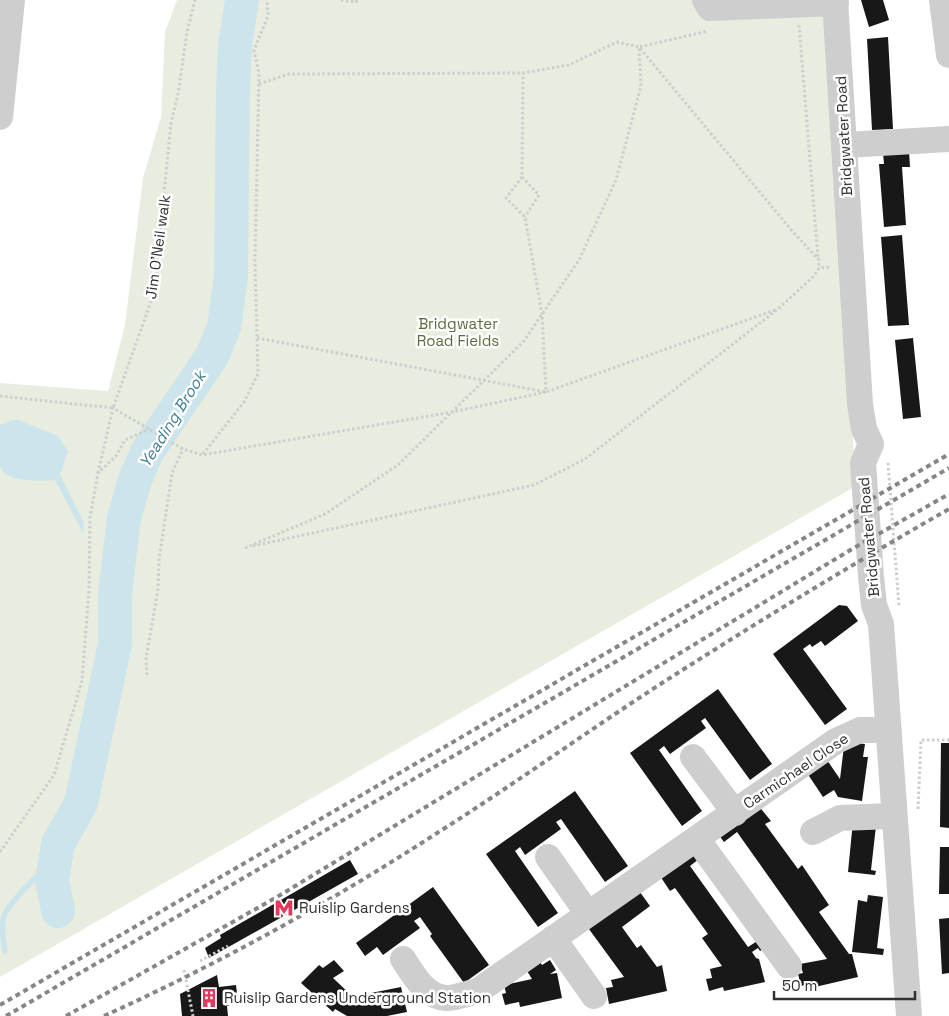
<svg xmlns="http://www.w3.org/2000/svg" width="949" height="1016" viewBox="0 0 949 1016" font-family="'Space Grotesk',sans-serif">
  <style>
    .green { fill: #e9eddf }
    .water { fill: #cce4ec }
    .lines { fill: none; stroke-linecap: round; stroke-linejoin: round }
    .stream { stroke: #cce4ec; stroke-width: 5.5 }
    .river { stroke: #cce4ec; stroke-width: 34 }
    .building { fill: #181818 }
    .path { stroke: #cecece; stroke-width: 3; stroke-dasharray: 2.5 2.5; stroke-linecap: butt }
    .minor { stroke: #cecece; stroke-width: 26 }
    .rail { stroke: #868686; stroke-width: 4; stroke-dasharray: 5 4; stroke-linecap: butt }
    .labels { text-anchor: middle; stroke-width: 5; stroke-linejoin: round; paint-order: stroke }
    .street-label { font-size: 15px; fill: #313131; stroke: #fff }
    .park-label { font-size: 15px; fill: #5a6c3e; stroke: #fff }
    .poi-label { font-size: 15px; fill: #313131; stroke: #fff; text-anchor: start }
    .water-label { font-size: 16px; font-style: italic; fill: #3f7e93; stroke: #fff }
  </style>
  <rect width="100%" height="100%" fill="#fff"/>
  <path class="green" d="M 177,0 L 701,0 L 826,9 L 856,486 L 0,977 L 0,383 L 108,391 L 125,325 L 143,178 L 161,117 L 165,32 Z"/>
  <path class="water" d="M 16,419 L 58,436 L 68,451 L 60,475 L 84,523 L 83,533 L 55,480 C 42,481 5,483 0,466 C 0,455 0,437 0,425 Z"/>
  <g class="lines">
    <path class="stream" d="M 5,951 C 3,939 1,927 4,916 C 9,902 43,870 55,860"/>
    <path class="river" d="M 58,911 L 52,880 L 58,844 L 81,803 L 115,644 L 115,594 L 124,518 L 135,480 L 147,452 L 212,356 L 224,327 L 231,277 L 233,90 L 235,46 L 242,0"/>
  </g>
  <path class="building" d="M 861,0 L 883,0 L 889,20 L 869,27 Z
    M 888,37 L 893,129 L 872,130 L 867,39 Z
    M 909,151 L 910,167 L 902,167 L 906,225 L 884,227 L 879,164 L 884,164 L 883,153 Z
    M 902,235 L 909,325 L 888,326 L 881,237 Z
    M 913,338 L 921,417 L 903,419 L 895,340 Z
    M 839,605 L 847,606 L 858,621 L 825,646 L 821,641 L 812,647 L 810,644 L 803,649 L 847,709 L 825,725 L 773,654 Z
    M 718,689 L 772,764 L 750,780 L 705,718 L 701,721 L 706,728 L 670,754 L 664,746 L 659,750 L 702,811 L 682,826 L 630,753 Z
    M 854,743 L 865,744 L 863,757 L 868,757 L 862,801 L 838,797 L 834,790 L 823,797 L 807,773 L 827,760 L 840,779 L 844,746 Z
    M 941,743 L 949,743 L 949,828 L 940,827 Z
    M 575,791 L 628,866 L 605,882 L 561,819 L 556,822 L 561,829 L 525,855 L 520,847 L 515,851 L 558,913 L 538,927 L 486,854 Z
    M 758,805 L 771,821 L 765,824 L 798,869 L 802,865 L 829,905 L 819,912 L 849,954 L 852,954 L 858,977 L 815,987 L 814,983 L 801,986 L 798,974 L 803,973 L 800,964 L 827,959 L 737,832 L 724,842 L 718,834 Z
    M 853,821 L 876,826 L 871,870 L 876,871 L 875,875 L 848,872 Z
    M 940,847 L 949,847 L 949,894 L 939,894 Z
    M 699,848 L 704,855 L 690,866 L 748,947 L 762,938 L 768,946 L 760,951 L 758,948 L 752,952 L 756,958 L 759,959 L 765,982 L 724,991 L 723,987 L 709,991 L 706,979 L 712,978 L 710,969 L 722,966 L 702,938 L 708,934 L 675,888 L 670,891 L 660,876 Z
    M 350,860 L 358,874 L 209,958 L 205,948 L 221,938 L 220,935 Z
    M 433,887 L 489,965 L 464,983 L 430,936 L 432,934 L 420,917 L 414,921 L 420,928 L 383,955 L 377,947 L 365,956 L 356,943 Z
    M 637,888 L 650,906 L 622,927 L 637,948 L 641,945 L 657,967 L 662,965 L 667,991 L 609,1004 L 606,988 L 613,987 L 611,980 L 624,977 L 586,925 Z
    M 868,895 L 883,897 L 877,948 L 884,949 L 883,955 L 852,952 L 858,900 L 867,902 Z
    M 949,918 L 949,973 L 942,974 L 939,919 Z
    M 334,960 L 344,971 L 333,978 L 351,995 L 356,996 L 401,987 L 407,1012 L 387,1016 L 347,1016 L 335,1009 L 333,1012 L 301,983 L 319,965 L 323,968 Z
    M 550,960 L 556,970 L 550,974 L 557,973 L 562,998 L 520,1007 L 519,1002 L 505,1005 L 502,994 L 506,993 L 504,985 L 532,979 L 527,971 L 540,962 L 542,965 Z
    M 217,975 L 219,987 L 236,985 L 238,1002 L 227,1006 L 228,1016 L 182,1016 L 180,994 Z"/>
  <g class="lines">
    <path class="path" d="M 341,0 L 356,2 L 357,0
      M 799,25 L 818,258
      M 259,84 L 289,74 L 523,73 L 569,65 L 617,42 L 639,47 L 793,232 L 819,260 L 819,268
      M 522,177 L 539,195 L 525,217
      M 257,338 L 546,392 L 775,310
      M 0,396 L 113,408 L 154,293 L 171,123 L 178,94 L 187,32 L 195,0
      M 203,454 L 244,402 L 258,374 L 255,261 L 259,74 L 254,50 L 268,16 L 267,0
      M 888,463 L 899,606
      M 98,473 L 113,408 L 183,449 L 202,455 L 452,412 L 546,392 L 542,314 L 525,217 L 506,198 L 522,177 L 523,73
      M 253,546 L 534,485 L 585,459 L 778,309 L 813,277 L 819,268 L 831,267
      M 245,548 L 325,514 L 398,465 L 524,341 L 579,260 L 616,180 L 641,86 L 639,47 L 708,31
      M 147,675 L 146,659 L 158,589 L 159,560 L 172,473 L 183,449
      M 918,809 L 921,740 L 949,740
      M 0,852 L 54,775 L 82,681 L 89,589 L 90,517 L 98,473 L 116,456 L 125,440 L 150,429
      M 200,961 L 228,946
      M 184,970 L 193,1016"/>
    <path class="minor" d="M 705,0 L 710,8 L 836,3
      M 835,0 L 860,404 L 864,429 L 871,444 L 863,463 L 871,576 L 874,605 L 881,624 L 909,1016
      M 942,0 L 949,55
      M 0,117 L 12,0
      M 846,145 L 949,139
      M 693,757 L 735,813
      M 813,832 L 840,818 L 893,816
      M 697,839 L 789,966
      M 548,857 L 588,914
      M 553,938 L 594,996
      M 403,959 C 413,974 425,997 446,998 C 456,998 468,993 478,991 L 836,741 L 860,730 L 888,730"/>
    <path class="rail" d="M 0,1005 L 949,454
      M 6,1016 L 949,468
      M 66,1016 L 277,897 L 852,549 L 949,494
      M 104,1016 C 218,964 329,903 434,835 C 515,784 593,727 673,676 C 764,618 856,562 949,509"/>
  </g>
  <defs>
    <g id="metro-bare" transform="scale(1.5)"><path d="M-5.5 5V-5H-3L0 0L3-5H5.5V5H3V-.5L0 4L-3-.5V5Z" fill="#e3375c" stroke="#fff" stroke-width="2.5" paint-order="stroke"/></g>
    <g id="building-bare" transform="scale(1.5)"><path d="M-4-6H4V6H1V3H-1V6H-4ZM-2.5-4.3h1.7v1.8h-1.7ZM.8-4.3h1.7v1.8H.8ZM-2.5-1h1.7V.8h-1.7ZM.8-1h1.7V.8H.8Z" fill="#e3375c" stroke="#fff" stroke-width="2.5" paint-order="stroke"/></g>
  </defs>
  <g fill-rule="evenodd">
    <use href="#metro-bare" x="284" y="908"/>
    <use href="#building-bare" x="209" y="998"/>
  </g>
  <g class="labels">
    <g class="street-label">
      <text transform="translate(844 136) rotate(-93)" y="5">Bridgwater Road</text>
      <text transform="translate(158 247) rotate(-82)" y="5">Jim O'Neil walk</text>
      <text transform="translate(869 537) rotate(-95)" y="5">Bridgwater Road</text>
      <text transform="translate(796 771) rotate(-34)" y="5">Carmichael Close</text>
    </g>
    <g class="park-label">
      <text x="458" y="329">Bridgwater<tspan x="458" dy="17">Road Fields</tspan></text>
    </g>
    <g class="poi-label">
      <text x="299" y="913">Ruislip Gardens</text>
      <text x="224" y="1003">Ruislip Gardens Underground Station</text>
    </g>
    <g class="water-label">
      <text transform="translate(172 419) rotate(-58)" y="6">Yeading Brook</text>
    </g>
  </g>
  <path d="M774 991v8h141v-8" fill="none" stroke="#313131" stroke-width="2.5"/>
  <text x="782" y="991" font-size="15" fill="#313131" stroke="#ffffff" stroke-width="4" paint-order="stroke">50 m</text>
</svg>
